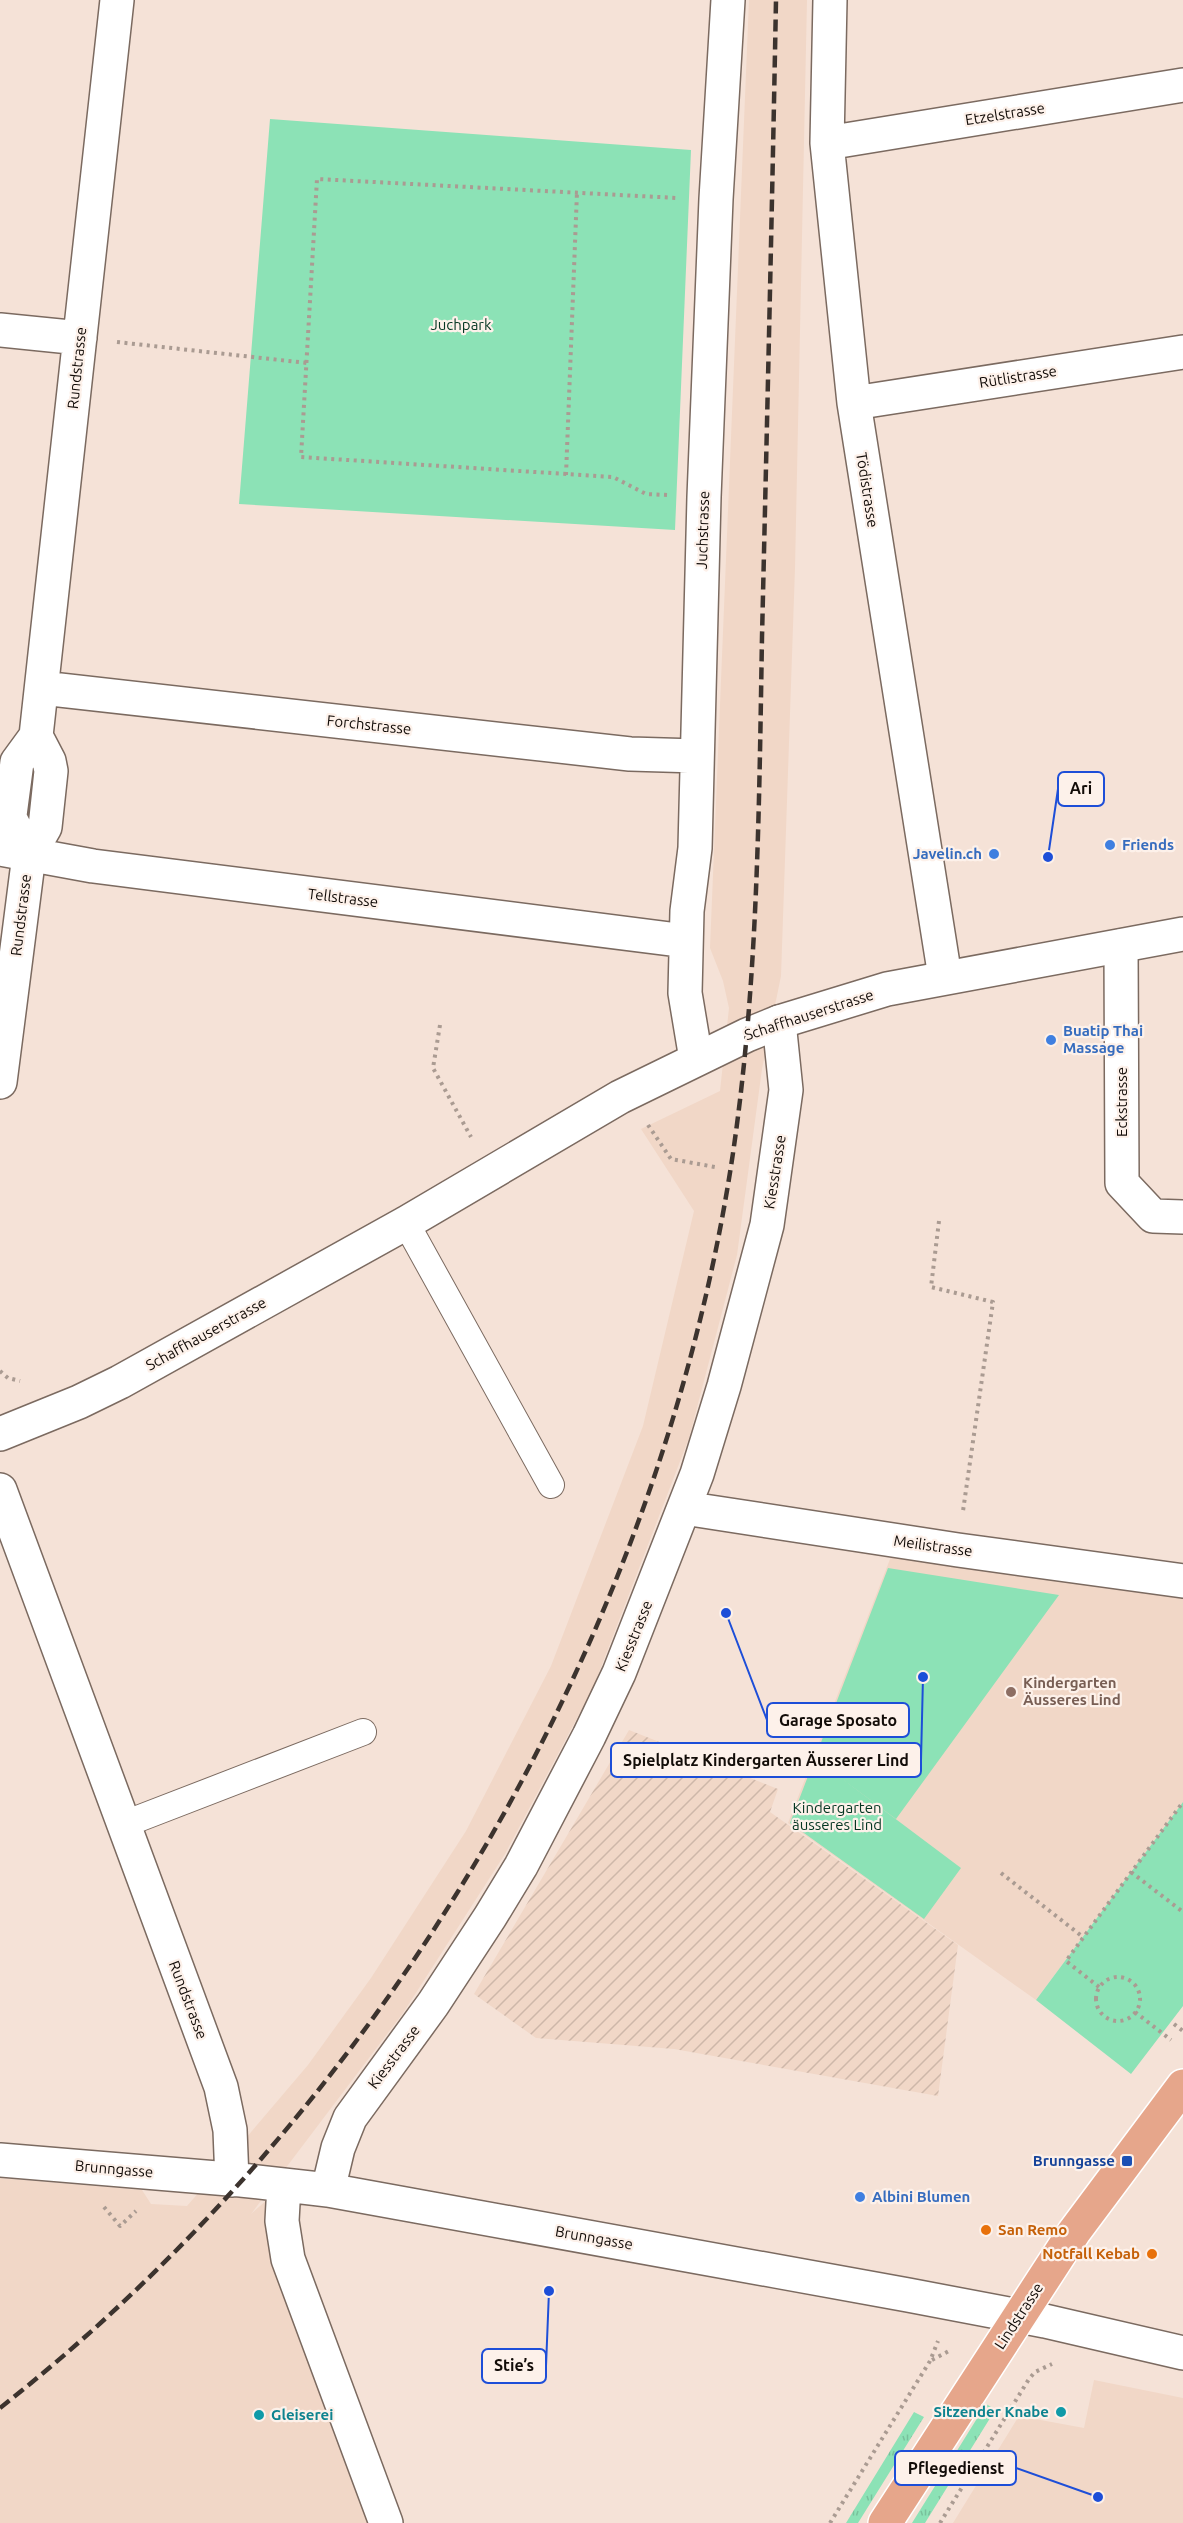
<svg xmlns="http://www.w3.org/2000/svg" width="1183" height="2523" viewBox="0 0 1183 2523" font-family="Ubuntu,sans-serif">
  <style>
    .built { fill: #f1d7c7 }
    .industrial { fill: url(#industrial-furrows) }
    .grass { fill: url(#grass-tufts) }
    .park { fill: #8ce2b6 }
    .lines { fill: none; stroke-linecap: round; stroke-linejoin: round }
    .lane-casing { stroke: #7b6a60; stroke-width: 28 }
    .street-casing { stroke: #7b6a60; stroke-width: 36 }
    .secondary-casing { stroke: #7b6a60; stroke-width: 36 }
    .primary-casing { stroke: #fff; stroke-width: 36 }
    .path { stroke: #aa9b92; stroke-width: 4; stroke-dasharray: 3 4.5; stroke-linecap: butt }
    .lane { stroke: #fff; stroke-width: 26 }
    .street { stroke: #fff; stroke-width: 33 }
    .secondary { stroke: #fff; stroke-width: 33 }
    .primary { stroke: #e6a68b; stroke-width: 33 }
    .rail { stroke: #3c332e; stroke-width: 4.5; stroke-dasharray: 12 6; stroke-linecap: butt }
    .shop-dot { fill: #3f7fe0; stroke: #fdf1ea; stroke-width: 2 }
    .education-dot { fill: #8d6e63; stroke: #fdf1ea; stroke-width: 2 }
    .transit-dot { fill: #1a4fb4; stroke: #fdf1ea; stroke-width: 2 }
    .food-dot { fill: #e8710a; stroke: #fdf1ea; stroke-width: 2 }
    .culture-dot { fill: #0f9aa8; stroke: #fdf1ea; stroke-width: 2 }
    .labels { text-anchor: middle; stroke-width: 4.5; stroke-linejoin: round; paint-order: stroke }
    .street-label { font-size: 15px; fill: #120c08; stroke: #fdf1ea }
    .park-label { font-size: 15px; fill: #043622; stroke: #fdf1ea }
    .shop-label { font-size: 15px; font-weight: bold; fill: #366cbe; stroke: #fdf1ea; text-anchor: start }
    .education-label { font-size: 15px; font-weight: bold; fill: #785e54; stroke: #fdf1ea; text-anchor: start }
    .transit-label { font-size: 15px; font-weight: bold; fill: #164399; stroke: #fdf1ea; text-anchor: end }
    .food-label { font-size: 15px; font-weight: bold; fill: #c56008; stroke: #fdf1ea; text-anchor: start }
    .culture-label { font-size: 15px; font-weight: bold; fill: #0d838f; stroke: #fdf1ea; text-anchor: end }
    .leader { fill: none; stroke: #1d4ed8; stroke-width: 2 }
    .callout-dot { fill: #1d4ed8; stroke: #fdf1ea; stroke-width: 2 }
    .callout { fill: #fdf1ea; stroke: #1d4ed8; stroke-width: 2 }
    .callout-label { font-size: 16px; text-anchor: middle; font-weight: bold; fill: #120c08 }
  </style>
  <defs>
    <pattern id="industrial-furrows" width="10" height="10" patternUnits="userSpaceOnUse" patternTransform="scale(1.5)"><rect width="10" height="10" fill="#f1d7c7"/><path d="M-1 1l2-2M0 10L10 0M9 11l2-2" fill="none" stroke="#ceb7a9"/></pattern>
    <pattern id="grass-tufts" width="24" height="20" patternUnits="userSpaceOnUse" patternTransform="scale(1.5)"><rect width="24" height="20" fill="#8ce2b6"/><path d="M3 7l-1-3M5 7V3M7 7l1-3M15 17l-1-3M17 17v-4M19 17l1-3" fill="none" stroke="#78c19b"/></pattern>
  </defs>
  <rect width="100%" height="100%" fill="#f5e2d7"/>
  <path class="built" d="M 749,0 L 807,0 L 795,568 L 781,976 L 762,1069 L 737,1255 L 689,1438 L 593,1688 L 505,1854 L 403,2013 L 251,2214 L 284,2185 L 282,2203 L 386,2523 L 0,2523 L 0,2178 L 142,2190 L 151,2204 L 187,2206 L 234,2152 L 308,2065 L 371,1978 L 466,1831 L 551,1666 L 643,1426 L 694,1211 L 641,1129 L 720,1091 L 729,1008 L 723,981 L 710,948 Z
    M 897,1541 L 1183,1581 L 1183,1802 L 1036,2000 L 788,1823 Z
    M 1094,2380 L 1183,2398 L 1183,2523 L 953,2523 L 1019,2416 L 1084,2428 Z"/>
  <path class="industrial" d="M 629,1730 L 778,1789 L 770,1812 L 958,1945 L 938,2096 L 674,2049 L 536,2038 L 474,1994 Z"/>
  <path class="grass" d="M 986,2404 L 993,2408 L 992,2415 L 925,2523 L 912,2523 Z
    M 914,2412 L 924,2417 L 858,2523 L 846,2523 Z"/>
  <path class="park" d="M 270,119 L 691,150 L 675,530 L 239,504 Z
    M 888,1568 L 1059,1595 L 896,1819 L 841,1778 L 961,1868 L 924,1919 L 790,1823 Z
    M 1183,1802 L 1183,2006 L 1131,2074 L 1036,2000 Z"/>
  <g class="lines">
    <g class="lane-casing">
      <path id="lane" d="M 406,1223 L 551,1485
        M 122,1825 L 363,1732"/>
    </g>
    <g class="street-casing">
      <path id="street" d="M 830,0 L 827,143 L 854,403 L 945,977
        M 827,143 L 1183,85
        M 0,330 L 80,338
        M 854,403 L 1183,352
        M 42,688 L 630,754 L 697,756
        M 0,849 L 93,866 L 686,941
        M 29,855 L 11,820 L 10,815 L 17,762 L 36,736
        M 1121,946 L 1122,1183 L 1153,1216 L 1183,1217
        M 696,1059 L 685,993 L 687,911 L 695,848 L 704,497 L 716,199 L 728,0
        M 0,1082 L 29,855 L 45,827 L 51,771 L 49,761 L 36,736 L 117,0
        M 0,1490 L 221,2087 L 230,2130 L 232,2180
        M 684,1508 L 958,1550 L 1183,1581
        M 0,2160 L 241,2180 L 328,2190 L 908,2295 L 1045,2321 L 1183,2353
        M 284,2185 L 282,2221 L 288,2259 L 386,2523
        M 328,2190 L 338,2148 L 350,2118 L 433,2004 L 490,1917 L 521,1866 L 589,1736 L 619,1673 L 697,1474 L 724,1386 L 767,1225 L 786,1090 L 779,1022"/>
    </g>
    <g class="secondary-casing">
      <path id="secondary" d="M 0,1434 L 79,1402 L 120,1382 L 406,1223 L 620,1097 L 747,1035 L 779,1022 L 887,989 L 1183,934"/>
    </g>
    <g class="primary-casing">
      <path id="primary" d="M 885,2523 L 1074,2232 L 1183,2086"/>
    </g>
    <path class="path" d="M 117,342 L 307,363
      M 566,475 L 577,192
      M 667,495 L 646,494 L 613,477 L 301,457 L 317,179 L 677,198
      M 440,1025 L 433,1068 L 471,1137
      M 648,1125 L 671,1159 L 715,1167
      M 939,1221 L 931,1287 L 993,1302 L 963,1511
      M 0,1371 L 8,1378 L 20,1381
      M 1131,1872 L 1183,1912
      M 1001,1873 L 1083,1937
      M1096 1999a22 22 0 1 1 44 0a22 22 0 1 1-44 0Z
      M 1099,1987 L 1066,1961 L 1183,1802
      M 1135,2012 L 1171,2040
      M 1174,2024 L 1183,2031
      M 104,2207 L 120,2226 L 136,2211
      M 932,2360 L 949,2351
      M 830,2523 L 930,2361 L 938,2341
      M 940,2523 L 1029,2379 L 1035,2372 L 1052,2364"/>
    <use href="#lane" class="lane"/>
    <use href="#street" class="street"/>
    <use href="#secondary" class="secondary"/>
    <use href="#primary" class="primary"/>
    <path class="rail" d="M 0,2408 C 384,2106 661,1638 733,1153 C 758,982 759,809 762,637 C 767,425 772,212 776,0"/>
  </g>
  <g class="shop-dot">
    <circle cx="1110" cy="845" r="6"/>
    <circle cx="994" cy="854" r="6"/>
    <circle cx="1051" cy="1040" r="6"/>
    <circle cx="860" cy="2197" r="6"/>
  </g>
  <circle class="education-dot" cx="1011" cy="1692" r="6"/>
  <rect class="transit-dot" x="1121" y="2155" width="12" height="12" rx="3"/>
  <g class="food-dot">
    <circle cx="986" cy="2230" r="6"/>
    <circle cx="1152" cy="2254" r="6"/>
  </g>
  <g class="culture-dot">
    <circle cx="1061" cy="2412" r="6"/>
    <circle cx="259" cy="2415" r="6"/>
  </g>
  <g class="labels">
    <g class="street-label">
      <text transform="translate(1005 114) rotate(-9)" y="5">Etzelstrasse</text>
      <text transform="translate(77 368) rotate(-84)" y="5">Rundstrasse</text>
      <text transform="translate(1018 377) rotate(-9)" y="5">Rütlistrasse</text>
      <text transform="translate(867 490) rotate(81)" y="5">Tödistrasse</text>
      <text transform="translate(703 530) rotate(-88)" y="5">Juchstrasse</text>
      <text transform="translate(369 725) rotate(6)" y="5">Forchstrasse</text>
      <text transform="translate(343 898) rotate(7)" y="5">Tellstrasse</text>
      <text transform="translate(21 915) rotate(-83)" y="5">Rundstrasse</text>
      <text transform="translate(809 1015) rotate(-18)" y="5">Schaffhauserstrasse</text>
      <text transform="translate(1122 1102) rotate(-90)" y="5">Eckstrasse</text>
      <text transform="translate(775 1172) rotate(-81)" y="5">Kiesstrasse</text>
      <text transform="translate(206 1334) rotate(-29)" y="5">Schaffhauserstrasse</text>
      <text transform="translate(933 1546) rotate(8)" y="5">Meilistrasse</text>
      <text transform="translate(634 1636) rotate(-68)" y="5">Kiesstrasse</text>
      <text transform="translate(188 2000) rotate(69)" y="5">Rundstrasse</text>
      <text transform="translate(394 2057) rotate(-53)" y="5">Kiesstrasse</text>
      <text transform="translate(114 2169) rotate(5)" y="5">Brunngasse</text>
      <text transform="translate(594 2238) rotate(10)" y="5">Brunngasse</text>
      <text transform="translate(1019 2316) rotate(-57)" y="5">Lindstrasse</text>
    </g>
    <g class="park-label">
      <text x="461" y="330">Juchpark</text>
      <text x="837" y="1813">Kindergarten<tspan x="837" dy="17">äusseres Lind</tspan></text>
    </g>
    <g class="shop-label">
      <text x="1122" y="850">Friends</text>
      <text x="982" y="859" text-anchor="end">Javelin.ch</text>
      <text x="1063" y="1036">Buatip Thai<tspan x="1063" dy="17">Massage</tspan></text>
      <text x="872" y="2202">Albini Blumen</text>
    </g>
    <g class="education-label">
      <text x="1023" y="1688">Kindergarten<tspan x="1023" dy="17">Äusseres Lind</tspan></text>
    </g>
    <g class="transit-label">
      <text x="1115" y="2166">Brunngasse</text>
    </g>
    <g class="food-label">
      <text x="998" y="2235">San Remo</text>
      <text x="1140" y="2259" text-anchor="end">Notfall Kebab</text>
    </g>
    <g class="culture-label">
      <text x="1049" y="2417">Sitzender Knabe</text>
      <text x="271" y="2420" text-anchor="start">Gleiserei</text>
    </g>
  </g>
  <path class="leader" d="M1048 857L1058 789M726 1613L767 1720M923 1677L921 1760M549 2291L546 2366M1098 2497L1016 2468"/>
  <g class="callout-dot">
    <circle cx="1048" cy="857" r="6"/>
    <circle cx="726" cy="1613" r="6"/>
    <circle cx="923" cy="1677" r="6"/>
    <circle cx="549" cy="2291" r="6"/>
    <circle cx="1098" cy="2497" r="6"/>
  </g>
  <g class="callout">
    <rect x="1058" y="772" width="46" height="34" rx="6"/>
    <rect x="767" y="1703" width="142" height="34" rx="6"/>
    <rect x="611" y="1743" width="310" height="34" rx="6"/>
    <rect x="482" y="2349" width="64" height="34" rx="6"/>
    <rect x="895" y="2451" width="121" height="34" rx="6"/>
  </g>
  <g class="callout-label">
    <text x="1081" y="794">Ari</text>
    <text x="838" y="1726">Garage Sposato</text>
    <text x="766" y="1766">Spielplatz Kindergarten Äusserer Lind</text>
    <text x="514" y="2371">Stie’s</text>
    <text x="956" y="2474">Pflegedienst</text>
  </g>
</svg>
